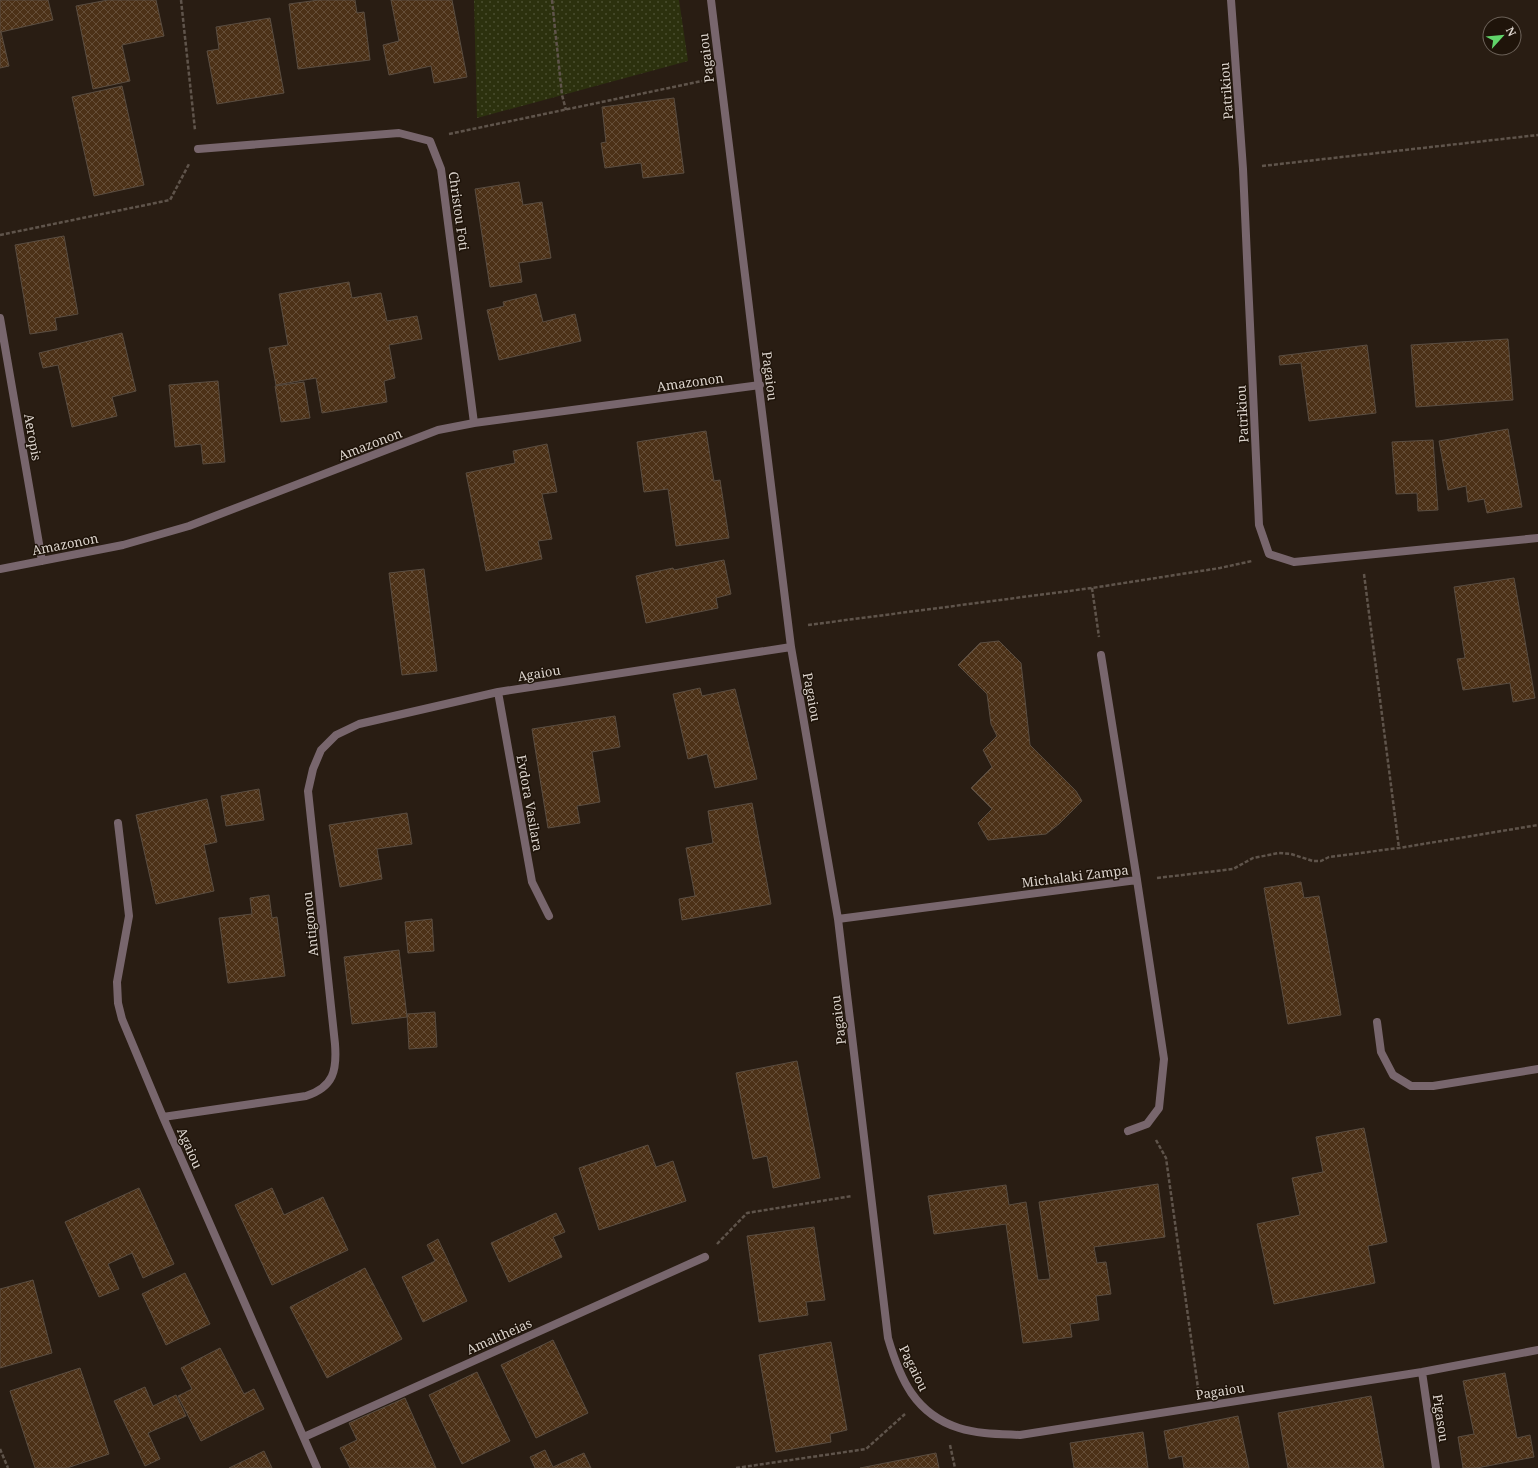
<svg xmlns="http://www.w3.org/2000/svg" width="1538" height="1468" viewBox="0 0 1538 1468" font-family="'Noto Serif',serif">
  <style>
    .grass { fill: url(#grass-dots) }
    .building { fill: url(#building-cross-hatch); stroke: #5a4d41 }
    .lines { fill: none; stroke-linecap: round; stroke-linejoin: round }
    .path { stroke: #5f544b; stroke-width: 2.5; stroke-dasharray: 4 2; stroke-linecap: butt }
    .service { stroke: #78666d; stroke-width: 8 }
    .minor { stroke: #78666d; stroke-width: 8 }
    .labels { text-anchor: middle; stroke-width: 3; stroke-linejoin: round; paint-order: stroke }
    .street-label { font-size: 13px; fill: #ddd5ce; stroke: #1f140a }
  </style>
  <defs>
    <pattern id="grass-dots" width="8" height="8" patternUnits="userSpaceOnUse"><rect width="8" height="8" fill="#2c310e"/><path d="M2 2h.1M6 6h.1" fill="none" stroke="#4a4e30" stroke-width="1.8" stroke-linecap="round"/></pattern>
    <pattern id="building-cross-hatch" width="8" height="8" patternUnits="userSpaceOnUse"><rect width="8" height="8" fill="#4c3117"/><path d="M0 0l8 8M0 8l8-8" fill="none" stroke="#654e38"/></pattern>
  </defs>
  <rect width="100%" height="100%" fill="#291d13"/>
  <path class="grass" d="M 474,0 L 679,0 L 688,61 L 477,118 Z"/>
  <path class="building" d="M 0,0 L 48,0 L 53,20 L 1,32 L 9,66 L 0,68 Z
    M 108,0 L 156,0 L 164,36 L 122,45 L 130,81 L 93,89 L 76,6 Z
    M 319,0 L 355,0 L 357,13 L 364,12 L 370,60 L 298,69 L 289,4 Z
    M 391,0 L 452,0 L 467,77 L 434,83 L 431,66 L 389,75 L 383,45 L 399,41 Z
    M 270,18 L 284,93 L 217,104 L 207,51 L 219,49 L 216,27 Z
    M 122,86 L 144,185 L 94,196 L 72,97 Z
    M 674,98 L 684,173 L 643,178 L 641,163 L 605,168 L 601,143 L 606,142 L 602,107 Z
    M 519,182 L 523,205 L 542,202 L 551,258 L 519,263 L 522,282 L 490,287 L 475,189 Z
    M 64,236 L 78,314 L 55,318 L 57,330 L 30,334 L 15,245 Z
    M 349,282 L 352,298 L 381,293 L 387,321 L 417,316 L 422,339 L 389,345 L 395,378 L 384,381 L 387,402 L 322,413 L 316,378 L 276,385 L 269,348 L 288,345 L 279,294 Z
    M 536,294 L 543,322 L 575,314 L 581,341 L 499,360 L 487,310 L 504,306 L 503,302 Z
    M 122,333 L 136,391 L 112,397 L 117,416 L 72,427 L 58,365 L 43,368 L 39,353 Z
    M 1508,339 L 1513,400 L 1416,407 L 1411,345 Z
    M 1367,345 L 1376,413 L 1309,421 L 1301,363 L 1280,365 L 1279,356 Z
    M 218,381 L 225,462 L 203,464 L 201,444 L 175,447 L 169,385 Z
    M 304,382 L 310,418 L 281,422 L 275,386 Z
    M 1508,429 L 1522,507 L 1487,513 L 1484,499 L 1468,502 L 1466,486 L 1448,490 L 1439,441 Z
    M 706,431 L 714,481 L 720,480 L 729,538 L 676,546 L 668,489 L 644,492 L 637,442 Z
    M 1433,440 L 1438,510 L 1418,511 L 1417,493 L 1396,494 L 1392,442 Z
    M 547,444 L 557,492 L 542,494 L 552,539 L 538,541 L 542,559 L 486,571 L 466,473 L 515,463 L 513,451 Z
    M 724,560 L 731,594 L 716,598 L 718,608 L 646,623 L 636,576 L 673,568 L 674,570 Z
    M 424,569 L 437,671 L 402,675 L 389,573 Z
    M 1514,578 L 1535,698 L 1513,702 L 1510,683 L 1463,690 L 1457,659 L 1465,658 L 1454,587 Z
    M 999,641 L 1021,663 L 1030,745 L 1076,791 L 1082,801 L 1059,824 L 1046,834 L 988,840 L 978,823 L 992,809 L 971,788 L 992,767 L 983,750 L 997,736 L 991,724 L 987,694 L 958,665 L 980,643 Z
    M 700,688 L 702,696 L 735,689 L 757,779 L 715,788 L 707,754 L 688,759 L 673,694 Z
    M 615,716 L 620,747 L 592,752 L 600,802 L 577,806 L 580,823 L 548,828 L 532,729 Z
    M 259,789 L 264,820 L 226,826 L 221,796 Z
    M 207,799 L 217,842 L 204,845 L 214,891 L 156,904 L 136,815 Z
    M 752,803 L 771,904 L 682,920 L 679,899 L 695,896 L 686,848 L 713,843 L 708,811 Z
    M 407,813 L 412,844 L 377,849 L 382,879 L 340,887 L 329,825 Z
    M 1301,882 L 1304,898 L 1319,896 L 1341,1015 L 1288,1024 L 1264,888 Z
    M 269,895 L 272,918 L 277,917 L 285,976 L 228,983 L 219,918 L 252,914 L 250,898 Z
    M 432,919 L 434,951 L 408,953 L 405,922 Z
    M 399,950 L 407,1017 L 352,1024 L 344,957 Z
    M 435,1012 L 437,1047 L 409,1049 L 407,1014 Z
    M 797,1061 L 820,1178 L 773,1188 L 767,1156 L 753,1159 L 736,1073 Z
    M 1364,1128 L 1387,1242 L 1368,1246 L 1375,1283 L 1274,1304 L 1257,1224 L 1300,1215 L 1292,1178 L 1323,1172 L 1316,1137 Z
    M 648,1145 L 656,1167 L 673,1161 L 686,1201 L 599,1230 L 579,1168 Z
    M 1158,1184 L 1165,1237 L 1094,1247 L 1097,1263 L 1106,1262 L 1111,1294 L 1096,1296 L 1099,1320 L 1070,1324 L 1072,1337 L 1023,1343 L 1006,1224 L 934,1234 L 928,1196 L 1006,1185 L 1009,1205 L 1026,1202 L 1038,1280 L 1050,1279 L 1039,1202 Z
    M 139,1188 L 174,1264 L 143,1278 L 132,1253 L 108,1264 L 119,1289 L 99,1297 L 65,1222 Z
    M 272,1188 L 284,1215 L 323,1197 L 348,1250 L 272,1285 L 235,1205 Z
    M 556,1213 L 565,1232 L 553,1237 L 562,1257 L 509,1282 L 491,1243 Z
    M 814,1227 L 825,1300 L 806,1302 L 808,1315 L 759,1322 L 747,1236 Z
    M 438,1239 L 467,1301 L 423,1322 L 402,1277 L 435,1261 L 427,1245 Z
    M 365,1268 L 402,1339 L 327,1378 L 290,1307 Z
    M 185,1273 L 210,1324 L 166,1345 L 142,1294 Z
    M 33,1280 L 52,1353 L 0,1368 L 0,1289 Z
    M 553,1340 L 588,1413 L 536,1438 L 501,1365 Z
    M 831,1342 L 847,1430 L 830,1434 L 831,1442 L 776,1452 L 759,1355 Z
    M 220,1348 L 244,1394 L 254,1389 L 264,1409 L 201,1441 L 178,1396 L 192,1389 L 181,1368 Z
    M 80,1368 L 109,1454 L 67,1468 L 35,1468 L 10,1391 Z
    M 477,1372 L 510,1441 L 462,1464 L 429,1395 Z
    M 1505,1373 L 1517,1438 L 1530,1435 L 1534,1457 L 1477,1468 L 1463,1468 L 1458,1437 L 1474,1434 L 1463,1381 Z
    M 145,1387 L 153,1406 L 176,1395 L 186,1416 L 148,1433 L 160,1459 L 145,1466 L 114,1401 Z
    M 1371,1396 L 1384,1468 L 1288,1468 L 1278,1413 Z
    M 405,1398 L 436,1468 L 350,1468 L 340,1448 L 357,1440 L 349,1423 Z
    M 1238,1416 L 1249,1468 L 1184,1468 L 1182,1456 L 1169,1459 L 1164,1431 Z
    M 1143,1432 L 1148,1468 L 1074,1468 L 1070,1443 Z
    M 545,1450 L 553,1467 L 584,1453 L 591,1468 L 535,1468 L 530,1457 Z
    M 264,1451 L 272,1468 L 229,1468 Z
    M 936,1453 L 939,1468 L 860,1468 Z"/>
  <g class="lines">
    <path class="path" d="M 181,0 L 195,130
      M 552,0 L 562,95 L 566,110
      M 449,134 L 702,81
      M 1262,166 L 1538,135
      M 0,235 L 170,200 L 189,164
      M 1364,574 L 1399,848
      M 1092,588 L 1099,637
      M 808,625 L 1092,588 L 1220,568 L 1252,561
      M 1157,878 L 1233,869 L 1253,858 L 1279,853 L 1291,854 L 1313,861 L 1321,861 L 1329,857 L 1399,848 L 1538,825
      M 1156,1140 L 1166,1158 L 1198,1388
      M 717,1244 L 747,1213 L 852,1196
      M 950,1445 L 955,1468
      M 0,1449 L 8,1468
      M 736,1468 L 866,1449 L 905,1414"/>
    <path class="service" d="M 1377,1022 L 1381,1052 L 1393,1075 L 1411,1086 L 1433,1086 L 1538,1069"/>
    <path class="minor" d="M 711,0 L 791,647 L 838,919 L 888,1338 C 900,1379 915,1414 959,1428 C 978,1434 1000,1434 1020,1435 L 1422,1372 L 1538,1350
      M 1231,0 L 1243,169 L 1259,525 L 1269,554 L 1294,562 L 1538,538
      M 198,149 L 399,133 L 430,141 L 441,169 L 474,423
      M 0,318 L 42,561
      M 0,569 L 123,545 L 189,526 L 438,430 L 474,423 L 760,385
      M 498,692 L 532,882 L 549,916
      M 118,823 L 129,916 L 117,982 L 118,1003 L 122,1019 L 163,1117 L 317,1468
      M 838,919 L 1137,880 L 1101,655
      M 163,1117 L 306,1096 C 334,1087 337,1070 335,1044 L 308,791 L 313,769 L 321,750 L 336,735 L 359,724 L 498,692 L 791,647
      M 1128,1131 L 1147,1124 L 1159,1108 L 1164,1059 L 1137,880
      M 1422,1372 L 1436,1468
      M 304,1437 L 705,1257"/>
  </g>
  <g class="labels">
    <g class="street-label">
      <text transform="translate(706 58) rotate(-97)" y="5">Pagaiou</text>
      <text transform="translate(1226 91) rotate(-94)" y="5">Patrikiou</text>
      <text transform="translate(459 211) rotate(82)" y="5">Christou Foti</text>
      <text transform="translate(770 376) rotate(83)" y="5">Pagaiou</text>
      <text transform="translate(690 382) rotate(-8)" y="5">Amazonon</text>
      <text transform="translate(1242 414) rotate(-93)" y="5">Patrikiou</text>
      <text transform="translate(33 437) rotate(80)" y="5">Aeropis</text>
      <text transform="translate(370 444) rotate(-21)" y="5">Amazonon</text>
      <text transform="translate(65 544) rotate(-11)" y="5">Amazonon</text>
      <text transform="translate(539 673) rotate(-9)" y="5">Agaiou</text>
      <text transform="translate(812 697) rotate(80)" y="5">Pagaiou</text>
      <text transform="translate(530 803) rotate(80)" y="5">Evdora Vasilara</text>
      <text transform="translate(1075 876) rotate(-7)" y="5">Michalaki Zampa</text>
      <text transform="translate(310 924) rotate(-96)" y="5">Antigonou</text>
      <text transform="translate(838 1020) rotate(-97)" y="5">Pagaiou</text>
      <text transform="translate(190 1148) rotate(66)" y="5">Agaiou</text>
      <text transform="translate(499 1336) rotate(-24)" y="5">Amaltheias</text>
      <text transform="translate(914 1368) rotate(64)" y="5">Pagaiou</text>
      <text transform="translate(1220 1391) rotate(-9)" y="5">Pagaiou</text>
      <text transform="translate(1441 1418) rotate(82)" y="5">Pigasou</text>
    </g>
  </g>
  <g transform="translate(1502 36) rotate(63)"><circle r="19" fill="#1f140a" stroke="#6b6158"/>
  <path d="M0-3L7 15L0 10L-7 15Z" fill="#61d46a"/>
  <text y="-6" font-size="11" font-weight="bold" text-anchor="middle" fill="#ddd5ce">N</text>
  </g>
</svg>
